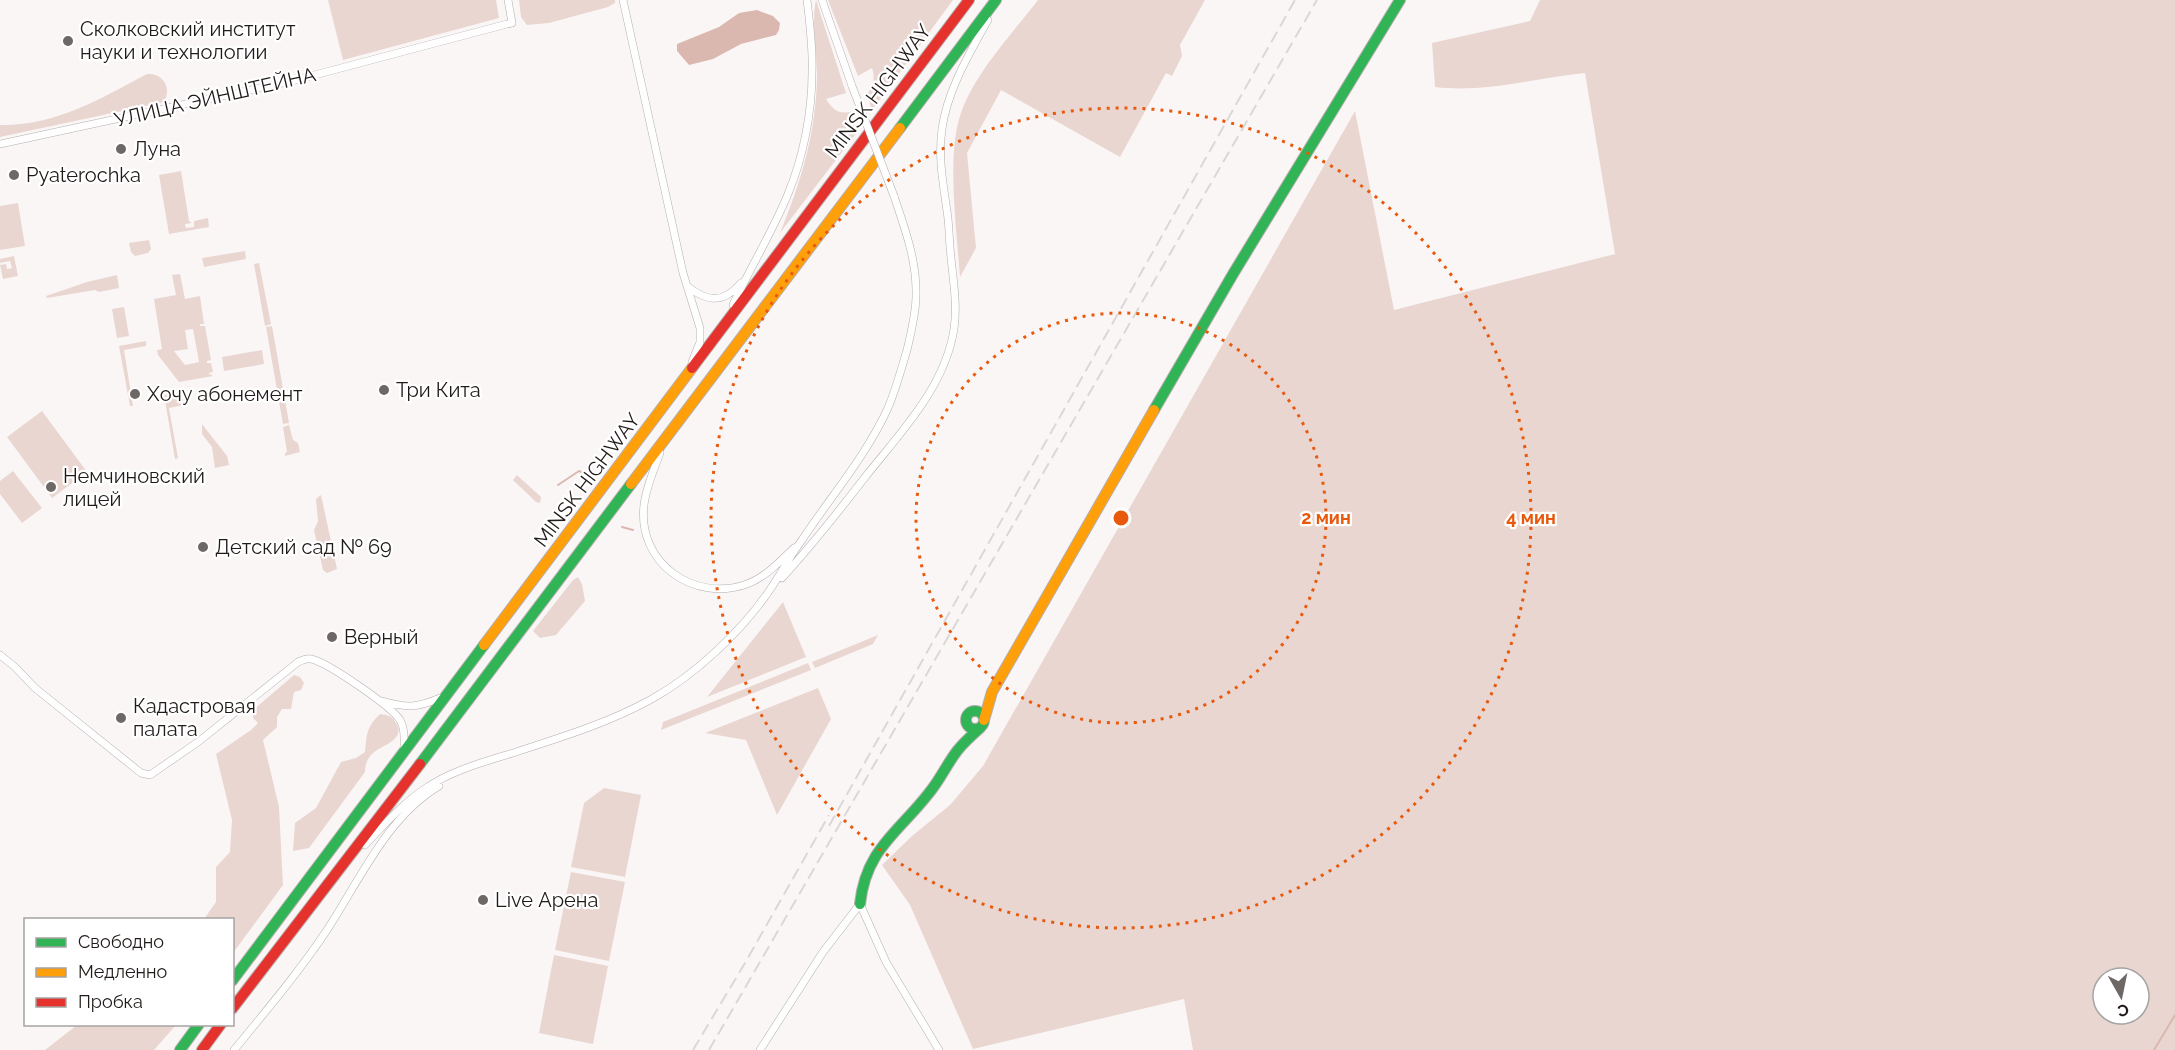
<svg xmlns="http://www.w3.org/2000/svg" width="2175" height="1050" viewBox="0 0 2175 1050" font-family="Raleway,sans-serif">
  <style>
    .green { fill: #e9d6d1; fill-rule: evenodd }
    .water { fill: #dab8b0 }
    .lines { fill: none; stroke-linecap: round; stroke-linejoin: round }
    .stream { stroke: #dab8b0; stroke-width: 2 }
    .street-casing { stroke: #b4aeae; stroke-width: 8 }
    .fast-casing { stroke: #b4aeae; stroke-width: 12 }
    .slow-casing { stroke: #b4aeae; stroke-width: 12 }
    .jam-casing { stroke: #b4aeae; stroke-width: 12 }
    .street { stroke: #fefefe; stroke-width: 7 }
    .fast { stroke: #30b455; stroke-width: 10 }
    .slow { stroke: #ff9f0a; stroke-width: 10 }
    .jam { stroke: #e5322d; stroke-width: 10 }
    .rail { stroke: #dad8d7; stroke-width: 2; stroke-dasharray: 12 6; stroke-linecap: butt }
    .street-bridge-casing { stroke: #b4aeae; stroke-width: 8; stroke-linecap: butt }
    .street-bridge { stroke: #fefefe; stroke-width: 7 }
    .ring { fill: none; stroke: #e8590c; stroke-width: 3; stroke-dasharray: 3 6 }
    .poi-dot { fill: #6d6766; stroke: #fff; stroke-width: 2 }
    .labels { text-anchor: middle; stroke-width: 4.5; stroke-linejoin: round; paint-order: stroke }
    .poi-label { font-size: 20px; fill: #201a19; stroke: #fff; text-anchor: start }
    .street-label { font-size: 20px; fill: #201a19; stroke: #fff }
    .centre { fill: #e8590c; stroke: #fff; stroke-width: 3 }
    .ring-label { font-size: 18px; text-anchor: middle; font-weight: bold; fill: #e8590c; stroke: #fff; stroke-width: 4.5; stroke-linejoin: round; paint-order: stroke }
  </style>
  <rect width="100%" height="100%" fill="#fbf6f6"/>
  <path class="green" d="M 328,0 L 496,0 L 499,18 L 343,60 Z
    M 519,0 L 615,0 L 615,3 L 608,7 L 549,23 L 527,25 L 521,17 Z
    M 816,0 L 846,93 L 826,99 C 833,110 838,114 851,112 L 858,131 L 780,233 C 801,182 816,133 817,77 C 817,52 811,24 816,0 Z
    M 828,0 L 953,0 L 872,110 L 867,95 C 872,86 876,79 872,68 L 858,76 Z
    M 1038,0 L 1205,0 L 1180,45 L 1182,56 L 1172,76 L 1166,73 L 1120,157 L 1001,90 L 967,153 L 976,248 L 960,277 C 957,232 946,154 961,113 C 975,73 1012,34 1038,0 Z
    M 1540,0 L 2175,0 L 2175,1050 L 1193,1050 L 1184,999 L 973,1049 L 910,905 L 882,865 L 912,836 L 950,805 L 983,766 L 1355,111 L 1394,310 L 1615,254 L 1585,73 C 1536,78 1485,93 1435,87 L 1432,43 L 1530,21 ZM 2103,978 L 2139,978 L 2139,1014 L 2103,1014 Z
    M 147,74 C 163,73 172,87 164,102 L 0,137 L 0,125 C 55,126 100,99 147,74 Z
    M 181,171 L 189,221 L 192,223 L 185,224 L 186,228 L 194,227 L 194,221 L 208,218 L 209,227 L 169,234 L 159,175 Z
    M 18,203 L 25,246 L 0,250 L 0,206 Z
    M 149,240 L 151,249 L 148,253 L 135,256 L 131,252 L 129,243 Z
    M 245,251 L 246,259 L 204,267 L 202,258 Z
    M 14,256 L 18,276 L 3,279 L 0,265 L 6,264 L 7,269 L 12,268 L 10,261 L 0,263 L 0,259 Z
    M 259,263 L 271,324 L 265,326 L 254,264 Z
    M 180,274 L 185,299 L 200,296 L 204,324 L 200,324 L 200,326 L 205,326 L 211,360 L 207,361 L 207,363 L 211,363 L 213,372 L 208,373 L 213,376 L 179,382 L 158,355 L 157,350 L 162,349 L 154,299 L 176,295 L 172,275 ZM 193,329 L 199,362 L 185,365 L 174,351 L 188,349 L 185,330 Z
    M 117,275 L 119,288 L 99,292 L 95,290 L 47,298 L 46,296 L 87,282 Z
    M 124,307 L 129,336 L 117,338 L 112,309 Z
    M 272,326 L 289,423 L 283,424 L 266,327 Z
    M 146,341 L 146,346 L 124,350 L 133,406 L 130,406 L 119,346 Z
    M 262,350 L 264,364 L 224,371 L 222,357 Z
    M 178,393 L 183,400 L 184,405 L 169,408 L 178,458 L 175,459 L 164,395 Z
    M 42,411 L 87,472 L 52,498 L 7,437 Z
    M 202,424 L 227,456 L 229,465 L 215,468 L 212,447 L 202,434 Z
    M 289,425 L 293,440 L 298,443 L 300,452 L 285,456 L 285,453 L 287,452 L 283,427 Z
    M 13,471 L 42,508 L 22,523 L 0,494 L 0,481 Z
    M 517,475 L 541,497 L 540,503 L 536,502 L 513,480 Z
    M 321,495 L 337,569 L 327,573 L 323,570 L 314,530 L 318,521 L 316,499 Z
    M 578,577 L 582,584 L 585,601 L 556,635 L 540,638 L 533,631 L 573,580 Z
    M 783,602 L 806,657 L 707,697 Z
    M 878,635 L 873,644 L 815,668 L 812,662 Z
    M 808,663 L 811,670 L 661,730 L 663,722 Z
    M 294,675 L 300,677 L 304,683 L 301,690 L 294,692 L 291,709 L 282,709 L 277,717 L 277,727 L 263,740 L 279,807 L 283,885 L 233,953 L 232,920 L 204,919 L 216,902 L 216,867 L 230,852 L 232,820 L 216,754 L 251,730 L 258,723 L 253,718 L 253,710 Z
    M 818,688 L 831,719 L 777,815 L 746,740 L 705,733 Z
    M 380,714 C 388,715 392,716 396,723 C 407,740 380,746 372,754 C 367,759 365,765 365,772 L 309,848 L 293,851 L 295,823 L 316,808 L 341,762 L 356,758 L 365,752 C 367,733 366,728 380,714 Z
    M 604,788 L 641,795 L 625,877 L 571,867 L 584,803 Z
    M 571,872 L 625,882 L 609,961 L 555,950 Z
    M 554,955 L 608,966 L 593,1044 L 539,1033 Z
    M 77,1025 L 77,1024 L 176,1025 L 154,1050 L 45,1050 Z"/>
  <path class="water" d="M 757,10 L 773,16 L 780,23 L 779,30 L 776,35 L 741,44 L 713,59 L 689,65 L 677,51 L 677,44 L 719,27 L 739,13 Z"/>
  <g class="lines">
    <path class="stream" d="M 558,485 L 579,471 L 584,473
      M 622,527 L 633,530
      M 2154,1050 L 2175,1015"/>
    <g class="street-casing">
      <path id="street" d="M 623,0 L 683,273 L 700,328 L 700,342 L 692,362
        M 822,0 L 852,86
        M 0,144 L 292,81 L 507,24 L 512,23 L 508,0
        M 687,286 C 707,302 723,304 741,283
        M 733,305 C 750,268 772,233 788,194 C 803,158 812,113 812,73 C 813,49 810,24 807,0
        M 660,453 C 654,470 646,487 644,505 C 637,563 694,603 747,584 C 766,577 780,561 794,548
        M 782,578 C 812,545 839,511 866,476 C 901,432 945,387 954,329 C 958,302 952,274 950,247 C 949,235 949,223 947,211 C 943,183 938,157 942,129 C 947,91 969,54 988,20
        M 0,655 L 15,667 L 35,688 L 141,773 L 150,775 L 198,742 L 298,662 C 303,660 306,658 311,659 C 327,662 391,706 400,720 C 405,729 404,737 404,747
        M 382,701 C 407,708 416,708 440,698
        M 365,845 C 384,825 403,803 426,788 C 452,770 487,761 516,752 C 562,737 608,723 650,700 C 694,676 741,632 769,591 C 781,574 790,556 802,540 C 831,496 866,456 888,408 C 896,389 901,370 907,350 C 911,333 916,313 916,296 C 917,261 905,229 894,196
        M 860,904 L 886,962 L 939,1050
        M 234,1050 C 266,1011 299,972 327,930 C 360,880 386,818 439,786
        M 760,1050 L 823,952 L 860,904"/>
    </g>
    <g class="fast-casing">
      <path id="fast" d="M 900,128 L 996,0
        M 1154,410 L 1233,274 L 1400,0
        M966 720a9 9 0 1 1 18 0a9 9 0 1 1-18 0Z
        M 420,764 L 631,484
        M 860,904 C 866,849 898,833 929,793 C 940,780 947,764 957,751 C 964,742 972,735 980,728
        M 232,981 L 484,645
        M 180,1050 L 199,1024"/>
    </g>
    <g class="slow-casing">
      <path id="slow" d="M 631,484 L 900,128
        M 484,645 L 692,368
        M 984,720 L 992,692 L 1154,410"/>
    </g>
    <g class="jam-casing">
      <path id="jam" d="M 692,368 L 969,0
        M 232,1009 L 420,764
        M 202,1050 L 221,1024"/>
    </g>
    <use href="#street" class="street"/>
    <use href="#fast" class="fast"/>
    <use href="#slow" class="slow"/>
    <use href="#jam" class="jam"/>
    <path class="rail" d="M 829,826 L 1295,0
      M 693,1050 L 745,963 L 829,815
      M 709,1050 L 1317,0"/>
    <g class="street-bridge-casing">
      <path id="street-bridge" d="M 852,86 L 894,196"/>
    </g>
    <use href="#street-bridge" class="street-bridge"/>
  </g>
  <g class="ring">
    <circle cx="1121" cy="518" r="205"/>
    <circle cx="1121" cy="518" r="410"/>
  </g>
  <g class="poi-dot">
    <circle cx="68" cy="41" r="6"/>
    <circle cx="121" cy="149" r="6"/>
    <circle cx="14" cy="175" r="6"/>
    <circle cx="384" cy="390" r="6"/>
    <circle cx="135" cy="394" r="6"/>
    <circle cx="51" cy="487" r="6"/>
    <circle cx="203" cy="547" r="6"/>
    <circle cx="332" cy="637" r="6"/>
    <circle cx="121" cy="718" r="6"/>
    <circle cx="483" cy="900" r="6"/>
  </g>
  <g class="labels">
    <g class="poi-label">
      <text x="80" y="36">Сколковский институт<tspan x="80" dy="23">науки и технологии</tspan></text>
      <text x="133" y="156">Луна</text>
      <text x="26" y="182">Pyaterochka</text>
      <text x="396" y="397">Три Кита</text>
      <text x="147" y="401">Хочу абонемент</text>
      <text x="63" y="483">Немчиновский<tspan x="63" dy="23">лицей</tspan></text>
      <text x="215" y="554">Детский сад № 69</text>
      <text x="344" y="644">Верный</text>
      <text x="133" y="713">Кадастровая<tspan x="133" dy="23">палата</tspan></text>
      <text x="495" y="907">Live Арена</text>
    </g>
    <g class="street-label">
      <text transform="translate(878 91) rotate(-53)" y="7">MINSK HIGHWAY</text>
      <text transform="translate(215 97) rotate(-13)" y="7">УЛИЦА ЭЙНШТЕЙНА</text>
      <text transform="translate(587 480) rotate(-53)" y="7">MINSK HIGHWAY</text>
    </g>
  </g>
  <circle cx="1121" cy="518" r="9" class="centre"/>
  <g class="ring-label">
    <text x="1326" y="524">2 мин</text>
    <text x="1531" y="524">4 мин</text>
  </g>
  <rect x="24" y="918" width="210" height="108" fill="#ffffff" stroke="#a6a3a3" stroke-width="1.5"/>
  <rect x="36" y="938" width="30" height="9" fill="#30b455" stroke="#a6a3a3" stroke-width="1.5"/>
  <text x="78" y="948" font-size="18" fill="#201a19">Свободно</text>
  <rect x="36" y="968" width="30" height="9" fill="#ff9f0a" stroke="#a6a3a3" stroke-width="1.5"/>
  <text x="78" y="978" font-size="18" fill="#201a19">Медленно</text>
  <rect x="36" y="998" width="30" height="9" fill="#e5322d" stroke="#a6a3a3" stroke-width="1.5"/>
  <text x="78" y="1008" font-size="18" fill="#201a19">Пробка</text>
  <g transform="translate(2121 996) rotate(171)"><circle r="28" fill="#ffffff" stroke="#a6a3a3" stroke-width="1.5"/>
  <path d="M0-4.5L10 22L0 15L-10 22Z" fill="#6d6766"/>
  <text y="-9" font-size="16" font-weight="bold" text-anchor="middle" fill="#201a19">С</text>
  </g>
</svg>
